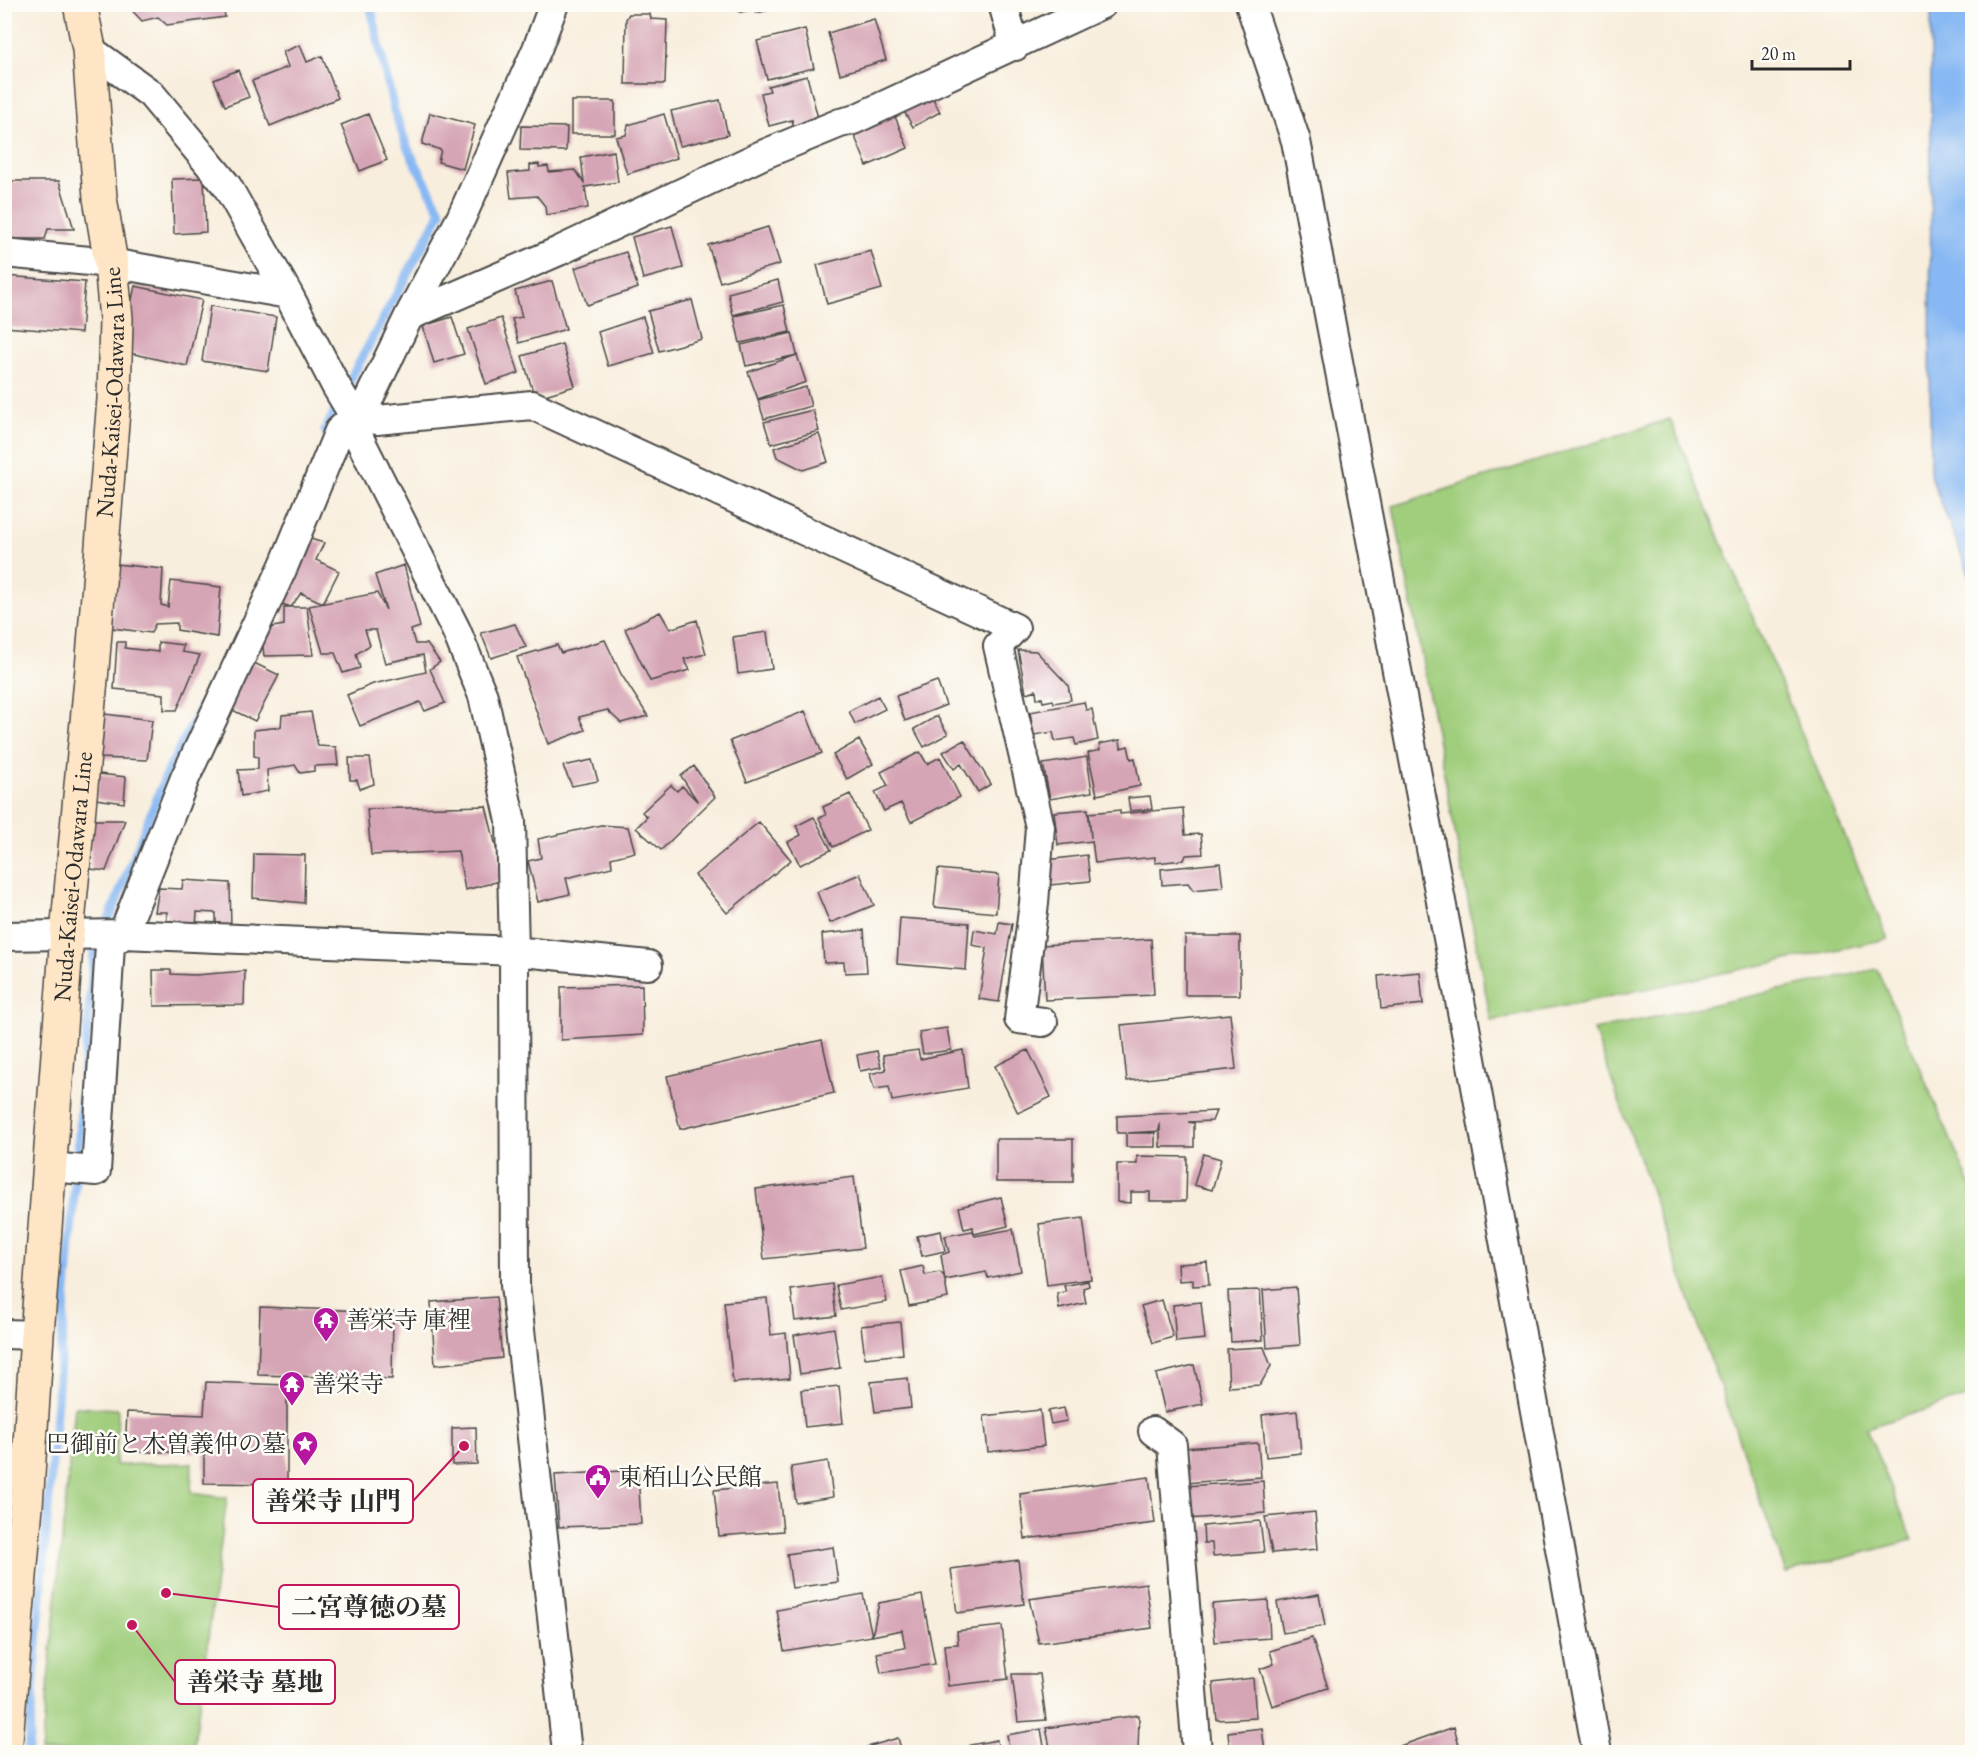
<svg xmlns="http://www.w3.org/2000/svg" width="1977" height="1757" viewBox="0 0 1977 1757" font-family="'EB Garamond','Noto Serif JP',serif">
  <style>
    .green { fill: #a0ce7d; stroke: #667c54; stroke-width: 1.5 }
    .water { fill: #87b8f3; stroke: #59728f; stroke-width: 1.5 }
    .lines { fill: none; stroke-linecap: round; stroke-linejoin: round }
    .stream { stroke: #87b8f3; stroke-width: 9 }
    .building { fill: #d6a5b5 }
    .minor-casing { stroke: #4a4846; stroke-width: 32 }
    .secondary-casing { stroke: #4a4846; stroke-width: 36 }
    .minor { stroke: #fff; stroke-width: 28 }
    .secondary { stroke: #fde5c5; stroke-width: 33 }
    .labels { text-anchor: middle; stroke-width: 5; stroke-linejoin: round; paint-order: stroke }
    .street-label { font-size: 24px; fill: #2b2b2b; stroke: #fdfcf7 }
    .poi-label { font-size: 24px; fill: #2b2b2b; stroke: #fdfcf7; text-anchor: start }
    .leader { fill: none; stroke: #c2185b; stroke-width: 2 }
    .callout-dot { fill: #c2185b; stroke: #fdfcf7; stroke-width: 2 }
    .callout { fill: #fdfcf7; stroke: #c2185b; stroke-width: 2 }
    .callout-label { font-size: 26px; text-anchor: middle; font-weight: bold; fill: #2b2b2b }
  </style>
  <rect width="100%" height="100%" fill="#fdfcf7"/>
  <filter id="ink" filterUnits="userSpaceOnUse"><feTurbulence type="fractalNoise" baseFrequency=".0167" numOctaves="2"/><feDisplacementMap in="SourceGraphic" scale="12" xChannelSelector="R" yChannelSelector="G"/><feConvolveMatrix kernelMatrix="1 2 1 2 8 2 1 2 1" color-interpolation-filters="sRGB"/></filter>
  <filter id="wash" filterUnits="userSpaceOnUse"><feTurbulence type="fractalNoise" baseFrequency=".008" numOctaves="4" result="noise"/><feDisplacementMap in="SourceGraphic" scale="24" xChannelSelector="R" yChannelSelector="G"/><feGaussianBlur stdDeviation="1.35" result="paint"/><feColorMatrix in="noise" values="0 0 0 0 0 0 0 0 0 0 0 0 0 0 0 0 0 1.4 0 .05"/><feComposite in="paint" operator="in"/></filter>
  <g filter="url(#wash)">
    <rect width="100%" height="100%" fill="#f8eedd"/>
    <path class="green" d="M 1670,419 L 1888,939 L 1491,1021 L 1393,506 Z
      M 1877,969 L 1972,1189 L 1972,1395 L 1866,1428 L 1913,1540 L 1786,1573 L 1594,1030 Z
      M 75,1407 L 118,1409 L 116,1465 L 192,1463 L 191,1493 L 227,1498 L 193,1752 L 41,1752 Z"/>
    <path class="water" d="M 1931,5 L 1972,5 L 1972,582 L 1930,474 Z"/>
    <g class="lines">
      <path class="stream" d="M 325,431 L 351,378 L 441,212 L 408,149 L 394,110 L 370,4
        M 28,1752 L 94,952 L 112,912 L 167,773 L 218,674"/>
    </g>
    <g id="blocks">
      <path class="building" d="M 126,4 L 223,4 L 225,17 L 167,25 L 158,17 L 142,21 Z
        M 738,4 L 790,4 L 791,5 L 756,13 L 755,9 L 740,12 Z
        M 629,14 L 650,14 L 651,19 L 667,20 L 665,84 L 625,84 L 626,19 Z
        M 874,19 L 886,60 L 840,74 L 828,33 Z
        M 805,29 L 814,68 L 767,79 L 757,41 Z
        M 300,45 L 307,62 L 322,56 L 338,98 L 270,126 L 252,81 L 288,67 L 283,52 Z
        M 238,70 L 249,97 L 225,106 L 214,80 Z
        M 807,76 L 819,122 L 794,128 L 792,120 L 769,126 L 761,93 L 770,91 L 768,86 Z
        M 932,97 L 940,112 L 913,127 L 904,111 Z
        M 720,100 L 728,135 L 680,146 L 671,111 Z
        M 571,101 L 615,101 L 615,134 L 571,134 Z
        M 430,113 L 475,125 L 463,169 L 438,162 L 441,150 L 422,144 Z
        M 368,114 L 387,160 L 360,171 L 341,125 Z
        M 664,114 L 677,158 L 627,174 L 616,137 L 626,135 L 628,125 Z
        M 894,114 L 908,148 L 867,166 L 853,132 Z
        M 521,126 L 567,127 L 566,151 L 520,150 Z
        M 614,151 L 618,182 L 585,187 L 588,208 L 546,215 L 545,206 L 537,196 L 511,198 L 508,173 L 530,171 L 530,165 L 539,164 L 539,167 L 548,166 L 549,172 L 575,170 L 584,182 L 581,157 Z
        M 204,178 L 206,232 L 174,234 L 172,179 Z
        M 9,181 L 59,181 L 74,229 L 48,229 L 45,239 L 8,239 Z
        M 672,226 L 683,268 L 643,279 L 632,237 Z
        M 768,227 L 780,264 L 720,282 L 708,245 Z
        M 871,251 L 882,289 L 827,304 L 817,265 Z
        M 626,252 L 638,288 L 587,305 L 575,268 Z
        M 4,276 L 85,282 L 81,333 L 4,327 Z
        M 778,280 L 783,302 L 733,315 L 728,293 Z
        M 552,281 L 566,329 L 519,343 L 512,319 L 522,317 L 515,291 Z
        M 135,286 L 202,300 L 187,366 L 121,351 Z
        M 692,300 L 702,339 L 659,351 L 648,311 Z
        M 784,305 L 790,332 L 740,343 L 734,316 Z
        M 210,306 L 276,317 L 268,371 L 202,361 Z
        M 452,317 L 464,354 L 434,363 L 423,326 Z
        M 643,317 L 654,353 L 608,366 L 598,332 Z
        M 501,318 L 519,373 L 486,384 L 468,329 Z
        M 792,333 L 797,355 L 806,382 L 758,399 L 748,372 L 797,355 L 746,366 L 741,345 Z
        M 562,344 L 575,386 L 535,398 L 522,356 Z
        M 806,387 L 811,406 L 764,419 L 758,400 Z
        M 813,410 L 819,431 L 771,444 L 764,422 Z
        M 819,434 L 828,462 L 803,470 L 777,457 L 774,448 Z
        M 300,536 L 324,543 L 316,560 L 339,571 L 323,603 L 301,593 L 291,607 L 307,607 L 313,655 L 264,656 L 261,629 L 284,625 L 284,607 L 291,607 L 273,601 Z
        M 116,564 L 163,569 L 161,605 L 168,607 L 171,581 L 221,587 L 217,637 L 177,630 L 177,623 L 155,624 L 151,633 L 112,628 Z
        M 404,565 L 420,627 L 411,630 L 415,644 L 427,644 L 440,662 L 430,669 L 445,703 L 425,711 L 420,702 L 360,726 L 347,695 L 373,684 L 426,672 L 423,655 L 385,663 L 376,630 L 365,630 L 370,645 L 356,654 L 360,668 L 343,673 L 335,653 L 323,653 L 309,606 L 377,593 L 386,610 L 375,575 Z
        M 660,612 L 670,629 L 697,620 L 706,654 L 684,659 L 690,670 L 650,681 L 625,629 Z
        M 515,624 L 526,647 L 491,658 L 481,633 Z
        M 767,632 L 772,669 L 738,674 L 733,637 Z
        M 605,640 L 621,674 L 648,716 L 621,723 L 607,710 L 579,717 L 585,730 L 548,744 L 517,657 L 557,645 L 561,653 Z
        M 117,642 L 125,642 L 125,648 L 158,652 L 158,642 L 183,645 L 182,652 L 200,655 L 177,710 L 164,710 L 164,694 L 114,689 Z
        M 1018,650 L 1036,651 L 1068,685 L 1071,700 L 1054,703 L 1053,700 L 1043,702 L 1042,698 L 1037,699 L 1036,690 L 1026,693 Z
        M 250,661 L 279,675 L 255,721 L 226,707 Z
        M 937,681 L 946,705 L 905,721 L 896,696 Z
        M 878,696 L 885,709 L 855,724 L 849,711 Z
        M 1084,702 L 1086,710 L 1092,709 L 1098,740 L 1076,745 L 1074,738 L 1055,741 L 1053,732 L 1034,735 L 1030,712 Z
        M 805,711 L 822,753 L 747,782 L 730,741 Z
        M 311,712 L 318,746 L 336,747 L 338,765 L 314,766 L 314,771 L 300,773 L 295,765 L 267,770 L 268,791 L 241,796 L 238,770 L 258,769 L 258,757 L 254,756 L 254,730 L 281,727 L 282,715 Z
        M 97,713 L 152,720 L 147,760 L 100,758 Z
        M 937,716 L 948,734 L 924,747 L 914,729 Z
        M 859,740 L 873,764 L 847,779 L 833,755 Z
        M 964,740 L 991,784 L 978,792 L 961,764 L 954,769 L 943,752 Z
        M 1120,740 L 1121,748 L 1128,746 L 1131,759 L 1135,758 L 1140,786 L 1097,795 L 1088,753 L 1100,750 L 1099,744 Z
        M 920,752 L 927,764 L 940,757 L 960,797 L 911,822 L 901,803 L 884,811 L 875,792 L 888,786 L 881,772 Z
        M 1087,757 L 1092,792 L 1050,799 L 1043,764 Z
        M 349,758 L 370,758 L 374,784 L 360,789 L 357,780 L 350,780 Z
        M 592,760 L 598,781 L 572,786 L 563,766 Z
        M 694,766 L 715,797 L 661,850 L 636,828 L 647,817 L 642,812 L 671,785 L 677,791 L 682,786 L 698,802 L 681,776 Z
        M 99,774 L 126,777 L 124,803 L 96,799 Z
        M 850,794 L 868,830 L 833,847 L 819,818 L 826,815 L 823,807 Z
        M 1150,796 L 1152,809 L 1130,811 L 1128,798 Z
        M 486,806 L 504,880 L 465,890 L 458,851 L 371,855 L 367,809 Z
        M 1183,808 L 1185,835 L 1201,834 L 1203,854 L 1186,855 L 1184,860 L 1155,863 L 1155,857 L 1095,863 L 1092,841 L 1058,845 L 1054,812 L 1088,809 L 1091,838 L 1089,813 L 1120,810 L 1120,814 Z
        M 814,817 L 831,850 L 800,865 L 788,842 L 801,835 L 796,826 Z
        M 89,820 L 125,820 L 106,871 L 91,869 Z
        M 759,822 L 791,860 L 727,913 L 695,875 Z
        M 601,825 L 628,827 L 635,852 L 611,858 L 612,867 L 566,878 L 570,894 L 538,902 L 528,861 L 541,858 L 538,839 Z
        M 254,854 L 305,855 L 304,903 L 253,898 Z
        M 1087,855 L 1090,881 L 1050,885 L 1047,860 Z
        M 1220,863 L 1223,887 L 1193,890 L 1188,883 L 1162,885 L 1161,869 Z
        M 938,869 L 999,875 L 996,913 L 934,907 Z
        M 860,874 L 874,905 L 830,923 L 817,892 Z
        M 183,880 L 230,883 L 231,929 L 216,927 L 216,913 L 197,912 L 196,926 L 166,927 L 167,912 L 155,912 L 159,888 L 182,889 Z
        M 900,918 L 969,923 L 966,970 L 897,964 Z
        M 999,922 L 1012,924 L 999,1002 L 979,999 L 987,948 L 972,945 L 974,930 L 997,934 Z
        M 864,930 L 867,972 L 845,973 L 844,962 L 824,963 L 822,934 Z
        M 1185,936 L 1240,936 L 1240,995 L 1185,995 Z
        M 1151,939 L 1154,995 L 1045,1000 L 1042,945 Z
        M 153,970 L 171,970 L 171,974 L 195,975 L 245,971 L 244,1005 L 154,1006 Z
        M 1420,972 L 1423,1004 L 1381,1009 L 1378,976 Z
        M 642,985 L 643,1035 L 561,1040 L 561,987 Z
        M 1230,1014 L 1236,1069 L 1127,1081 L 1121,1025 Z
        M 947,1028 L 951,1050 L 923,1054 L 919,1032 Z
        M 822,1040 L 834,1093 L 680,1129 L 667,1076 Z
        M 918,1050 L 920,1059 L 963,1050 L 968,1088 L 892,1101 L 889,1087 L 874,1089 L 870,1074 L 886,1070 L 883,1055 Z
        M 1028,1050 L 1051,1097 L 1018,1113 L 995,1066 Z
        M 877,1051 L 881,1067 L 860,1071 L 857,1055 Z
        M 1216,1111 L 1212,1121 L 1188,1122 L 1194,1123 L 1194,1147 L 1160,1147 L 1160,1123 L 1159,1131 L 1128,1133 L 1155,1133 L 1155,1147 L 1126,1147 L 1126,1133 L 1117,1133 L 1117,1116 Z
        M 996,1139 L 1073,1139 L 1073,1182 L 996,1182 Z
        M 1203,1154 L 1221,1159 L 1212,1190 L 1194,1185 Z
        M 1137,1156 L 1187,1157 L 1186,1201 L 1150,1201 L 1150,1192 L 1131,1192 L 1131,1203 L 1117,1202 L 1117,1164 L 1137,1164 Z
        M 854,1177 L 863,1248 L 764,1259 L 756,1189 Z
        M 1001,1197 L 1008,1226 L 974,1234 L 973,1227 L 964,1229 L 959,1207 Z
        M 1083,1218 L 1091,1279 L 1047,1285 L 1039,1224 Z
        M 1013,1229 L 1021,1271 L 988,1278 L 986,1272 L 945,1280 L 941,1255 L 949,1252 L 945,1236 L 972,1231 L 975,1236 Z
        M 941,1231 L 945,1251 L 922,1256 L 917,1236 Z
        M 1207,1262 L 1209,1285 L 1193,1286 L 1193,1280 L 1179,1281 L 1178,1264 Z
        M 923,1266 L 925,1275 L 940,1272 L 944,1276 L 948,1298 L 909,1306 L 901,1271 Z
        M 882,1277 L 887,1302 L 841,1310 L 836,1285 Z
        M 1088,1281 L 1089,1286 L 1083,1288 L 1086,1303 L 1059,1309 L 1057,1293 L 1066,1292 L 1064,1286 Z
        M 832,1284 L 836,1316 L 795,1321 L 791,1290 Z
        M 1296,1287 L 1300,1345 L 1267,1348 L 1263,1290 Z
        M 1260,1290 L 1263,1340 L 1231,1342 L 1228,1291 Z
        M 496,1297 L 502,1358 L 435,1365 L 431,1302 Z
        M 767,1298 L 771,1335 L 786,1333 L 790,1378 L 733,1383 L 724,1302 Z
        M 1162,1300 L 1173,1337 L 1153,1343 L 1141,1306 Z
        M 1201,1302 L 1205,1339 L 1176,1342 L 1173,1305 Z
        M 260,1307 L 393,1312 L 392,1379 L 258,1375 Z
        M 900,1322 L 903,1354 L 865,1358 L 861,1326 Z
        M 834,1328 L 840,1368 L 800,1374 L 794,1335 Z
        M 1264,1347 L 1271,1366 L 1260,1385 L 1229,1387 L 1227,1349 Z
        M 1194,1365 L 1203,1404 L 1165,1412 L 1156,1374 Z
        M 908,1378 L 911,1408 L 875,1412 L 871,1382 Z
        M 206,1382 L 287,1385 L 287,1484 L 204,1483 L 204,1452 L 125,1452 L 127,1412 L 204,1415 Z
        M 839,1386 L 843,1423 L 805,1427 L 801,1390 Z
        M 1064,1408 L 1067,1421 L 1051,1424 L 1048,1411 Z
        M 1040,1410 L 1044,1446 L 988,1452 L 984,1416 Z
        M 1297,1411 L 1301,1453 L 1266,1457 L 1262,1415 Z
        M 476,1427 L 477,1464 L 452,1465 L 452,1428 Z
        M 1258,1443 L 1261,1477 L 1186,1483 L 1183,1448 Z
        M 828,1461 L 833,1497 L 796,1503 L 791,1467 Z
        M 638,1470 L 641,1524 L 559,1527 L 555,1475 Z
        M 1149,1477 L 1155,1523 L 1025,1539 L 1020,1494 Z
        M 1263,1481 L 1265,1513 L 1188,1519 L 1185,1486 Z
        M 778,1484 L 783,1531 L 719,1536 L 714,1490 Z
        M 1315,1512 L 1318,1549 L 1272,1553 L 1265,1517 Z
        M 1260,1521 L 1264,1552 L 1213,1556 L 1212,1543 L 1204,1543 L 1203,1526 Z
        M 833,1547 L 838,1582 L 792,1588 L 787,1554 Z
        M 1018,1560 L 1024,1604 L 957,1613 L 951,1569 Z
        M 1146,1583 L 1152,1628 L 1039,1643 L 1029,1599 Z
        M 863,1594 L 872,1636 L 784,1651 L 777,1610 Z
        M 1319,1594 L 1325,1626 L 1283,1633 L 1277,1602 Z
        M 922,1595 L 935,1664 L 881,1673 L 877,1653 L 905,1648 L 902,1630 L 872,1636 L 879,1603 Z
        M 1268,1600 L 1270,1638 L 1215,1642 L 1212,1604 Z
        M 1002,1626 L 1008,1679 L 948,1686 L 944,1645 L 958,1644 L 957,1631 Z
        M 1312,1638 L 1328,1688 L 1272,1706 L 1260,1669 L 1274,1664 L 1270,1651 Z
        M 1012,1674 L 1040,1674 L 1046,1720 L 1018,1722 Z
        M 1253,1678 L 1256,1718 L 1217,1720 L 1213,1683 Z
        M 1139,1715 L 1138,1752 L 1051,1752 L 1046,1728 Z
        M 1454,1727 L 1461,1752 L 1403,1752 L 1400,1746 Z
        M 1262,1728 L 1265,1752 L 1230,1752 L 1228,1732 Z
        M 1041,1729 L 1045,1752 L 1010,1752 L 1007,1735 Z
        M 898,1738 L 902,1752 L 850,1752 Z
        M 997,1740 L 999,1752 L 972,1752 L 970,1745 Z"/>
    </g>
  </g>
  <g filter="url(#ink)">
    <use href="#blocks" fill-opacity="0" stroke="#4a4846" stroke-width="1.5"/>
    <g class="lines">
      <g class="minor-casing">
        <path id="minor" d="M 1003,4 L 1015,46
          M 1250,4 L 1296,141 L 1469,1048 L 1597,1752
          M 89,49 L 151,94 L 191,142 L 227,186 L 288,294
          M 4,253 L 111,263 L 288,294 L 336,386 L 354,416 L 358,436 L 456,630 L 483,696 L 511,821 L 514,951 L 515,1285 L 567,1752
          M 409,316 L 559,251 L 762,155 L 840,123 L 853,120 L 1102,4
          M 354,416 L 377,420 L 532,405 L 1015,628 L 998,646 L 1040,827 L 1034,903 L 1019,1019 L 1043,1022
          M 4,936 L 123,934 L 514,951 L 648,965
          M 49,1167 L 96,1171 L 110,945 L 123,934 L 185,778 L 284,565 L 339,431 L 365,407 L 409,316 L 461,218 L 537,49 L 554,4
          M 4,1334 L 37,1335
          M 1153,1431 L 1172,1445 L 1197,1752"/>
      </g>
      <g class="secondary-casing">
        <g id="secondary">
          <path id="s1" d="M 5,1752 L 26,1506 L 37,1335 L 67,934 L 92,669 L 114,399 L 116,319 L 111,263 L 100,198 L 89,49 L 80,4"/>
        </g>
      </g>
      <use href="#minor" class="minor"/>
      <use href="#secondary" class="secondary"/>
    </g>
  </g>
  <defs>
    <g id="temple-pin" transform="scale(1.35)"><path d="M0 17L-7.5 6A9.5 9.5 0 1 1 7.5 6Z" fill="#b5179e" stroke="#fdfcf7"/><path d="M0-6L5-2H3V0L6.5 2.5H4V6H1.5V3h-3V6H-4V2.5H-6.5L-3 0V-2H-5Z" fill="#fff"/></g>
    <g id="sight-pin" transform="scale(1.35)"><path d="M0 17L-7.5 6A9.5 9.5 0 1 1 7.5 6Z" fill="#b5179e" stroke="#fdfcf7"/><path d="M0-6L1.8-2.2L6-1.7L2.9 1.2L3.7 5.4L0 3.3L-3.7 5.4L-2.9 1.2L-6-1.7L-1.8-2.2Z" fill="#fff"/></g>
    <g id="civic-pin" transform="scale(1.35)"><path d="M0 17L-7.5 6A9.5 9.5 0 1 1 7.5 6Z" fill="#b5179e" stroke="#fdfcf7"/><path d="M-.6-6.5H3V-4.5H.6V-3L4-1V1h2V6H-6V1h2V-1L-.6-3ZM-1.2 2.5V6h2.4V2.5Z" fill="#fff"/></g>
  </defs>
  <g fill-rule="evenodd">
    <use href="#temple-pin" x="326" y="1320"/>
    <use href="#temple-pin" x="292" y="1384"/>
    <use href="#sight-pin" x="305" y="1444"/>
    <use href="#civic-pin" x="598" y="1477"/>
  </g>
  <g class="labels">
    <g class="street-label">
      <text dy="8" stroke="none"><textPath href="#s1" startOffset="1364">Nuda-Kaisei-Odawara Line</textPath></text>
      <text dy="8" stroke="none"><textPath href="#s1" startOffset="878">Nuda-Kaisei-Odawara Line</textPath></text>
    </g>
    <g class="poi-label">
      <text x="346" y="1328">善栄寺 庫裡</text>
      <text x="312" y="1392">善栄寺</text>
      <text x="286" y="1452" text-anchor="end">巴御前と木曽義仲の墓</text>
      <text x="618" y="1485">東栢山公民館</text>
    </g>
  </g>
  <path class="leader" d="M464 1446L413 1501M166 1593L279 1607M132 1625L175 1682"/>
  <g class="callout-dot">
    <circle cx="464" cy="1446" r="6"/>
    <circle cx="166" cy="1593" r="6"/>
    <circle cx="132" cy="1625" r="6"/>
  </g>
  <g class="callout">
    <rect x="253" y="1479" width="160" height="44" rx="6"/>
    <rect x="279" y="1585" width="180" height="44" rx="6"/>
    <rect x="175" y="1660" width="160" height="44" rx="6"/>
  </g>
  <g class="callout-label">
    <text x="333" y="1510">善栄寺 山門</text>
    <text x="369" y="1616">二宮尊徳の墓</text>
    <text x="255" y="1691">善栄寺 墓地</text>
  </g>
  <rect width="1977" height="1757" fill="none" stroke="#fdfcf7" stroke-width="24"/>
  <path d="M1752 60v9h98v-9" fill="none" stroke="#2b2b2b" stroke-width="3"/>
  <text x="1761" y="60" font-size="18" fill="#2b2b2b" stroke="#fdfcf7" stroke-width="4.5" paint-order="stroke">20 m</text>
</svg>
